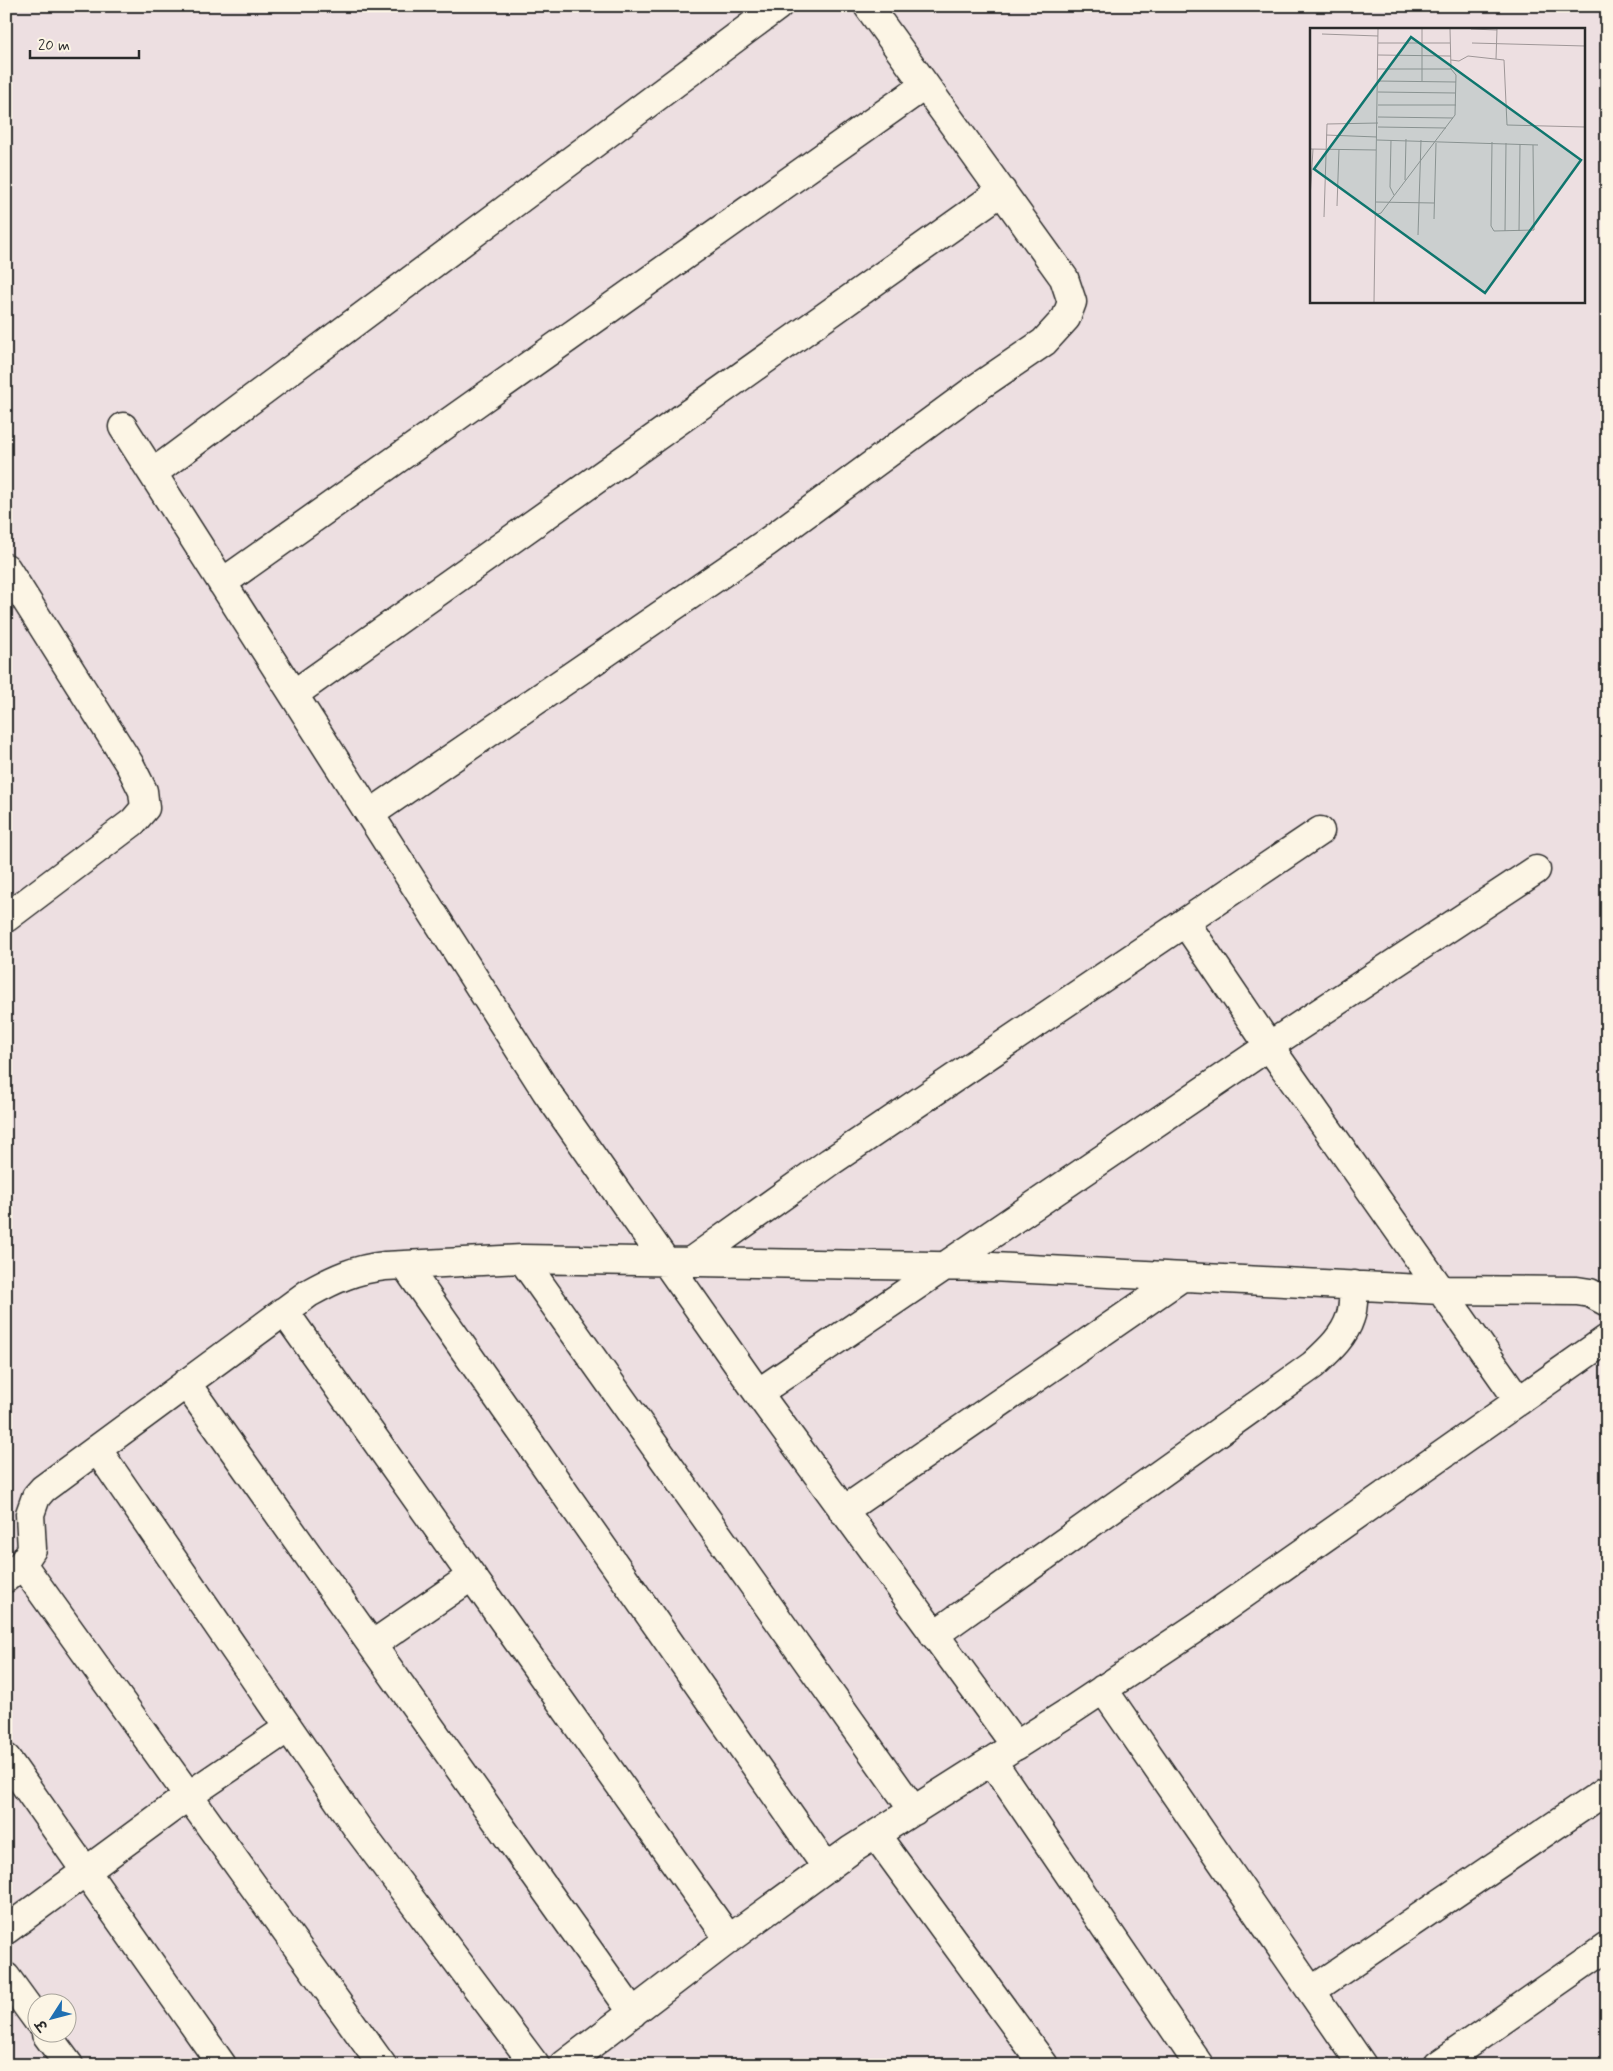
<svg xmlns="http://www.w3.org/2000/svg" width="1613" height="2071" viewBox="0 0 1613 2071" font-family="Mynerve,'Playpen Sans Deva',sans-serif">
  <style>
    .lines { fill: none; stroke-linecap: round; stroke-linejoin: round }
    .minor-casing { stroke: #2b2b2b; stroke-width: 31 }
    .minor { stroke: #fcf5e5; stroke-width: 28 }
    .inset-road { fill: none; stroke: #9f9798; stroke-width: 1 }
    .view { fill: #0f766e; fill-opacity: 0.15; stroke: #0f766e; stroke-width: 2.5 }
    .inset-edge { fill: none; stroke: #2b2b2b; stroke-width: 2.5 }
  </style>
  <rect width="100%" height="100%" fill="#eddfe1"/>
  <filter id="ink" filterUnits="userSpaceOnUse"><feTurbulence type="fractalNoise" baseFrequency=".02" numOctaves="2"/><feDisplacementMap in="SourceGraphic" scale="10" xChannelSelector="R" yChannelSelector="G"/><feConvolveMatrix kernelMatrix="1 2 1 2 8 2 1 2 1" color-interpolation-filters="sRGB"/></filter>
  <g filter="url(#ink)">
    <g class="lines">
      <g class="minor-casing">
        <path id="minor" d="M 123,427 L 546,1091 L 758,1393 L 1016,1746
          M 153,473 L 778,6
          M 6,568 L 130,765 L 143,791 L 145,808 L 133,822 L 6,918
          M 222,583 L 925,85
          M 294,694 L 1002,191
          M 370,814 L 766,543 L 978,387 L 1044,342 L 1066,318 L 1072,302 L 1064,278 L 868,6
          M 1185,922 L 1269,1046 L 1519,1401
          M 522,1259 L 914,1811
          M 690,1262 L 830,1162 L 1320,831
          M 405,1265 L 827,1868
          M 284,1311 L 729,1939
          M 186,1383 L 633,2013
          M 758,1393 L 1269,1046 L 1536,870
          M 97,1449 L 358,1829 L 535,2065
          M 843,1511 L 1182,1277
          M 22,1564 L 382,2065
          M 6,1578 L 22,1564 L 32,1549 L 30,1514 L 36,1497 L 43,1489 L 309,1293 C 334,1279 356,1269 385,1266 L 522,1259 L 992,1267 L 1441,1290 L 1577,1291 L 1590,1293 L 1607,1302
          M 934,1635 L 1313,1365 C 1328,1351 1344,1337 1350,1318 C 1354,1308 1353,1296 1354,1285
          M 372,1645 L 472,1576
          M 1103,1689 L 1362,2065
          M 6,1758 L 222,2065
          M 992,1761 L 1199,2065
          M 876,1835 L 1044,2065
          M 6,1930 L 188,1796 L 288,1728
          M 6,1977 L 38,2021
          M 1311,1991 L 1607,1790
          M 46,2034 L 69,2065
          M 564,2065 L 729,1939 L 851,1850 L 1072,1710 L 1197,1627 L 1607,1339
          M 1438,2065 L 1607,1947"/>
      </g>
      <use href="#minor" class="minor"/>
    </g>
  </g>
  <g transform="translate(1310 28)">
    <rect width="275" height="275" fill="#eddfe1"/>
    <path class="inset-road" d="M 161,1 L 187,2M 12,6 L 68,8M 68,15 L 140,15M 162,15 L 275,18M 68,27 L 141,28M 186,31 L 187,1M 141,32 L 149,33 L 158,28 L 194,32 L 197,97 L 275,99M 67,41 L 141,41M 68,53 L 146,54M 112,53 L 112,1M 68,64 L 146,65M 68,77 L 146,77M 68,89 L 143,90M 68,99 L 136,100M 16,107 L 67,109M 67,112 L 228,117M 81,112 L 80,159 L 84,167M 182,114 L 181,198 L 184,203 L 224,202 L 223,117M 0,121 L 66,122M 95,152 L 96,111M 0,171 L 3,121M 65,174 L 124,175M 27,178 L 29,121M 65,187 L 71,185 L 145,87 L 146,47 L 141,41 L 140,1M 14,189 L 17,96 L 68,95M 124,191 L 126,115M 195,203 L 196,115M 209,203 L 210,116M 108,207 L 111,112M 64,274 L 68,1"/>
    <path class="view" d="M 101,9 L 271,132 L 175,265 L 4,141 Z"/>
    <rect width="275" height="275" class="inset-edge"/>
  </g>
  <rect width="1613" height="2071" fill="none" stroke="#fcf5e5" stroke-width="25"/>
  <rect x="12" y="12" width="1588" height="2046" fill="none" stroke="#2b2b2b" stroke-width="2" filter="url(#ink)"/>
  <g transform="translate(52 2018) rotate(234)"><circle r="24" fill="#fcf5e5" stroke="#a8a49b"/>
  <path d="M0-4L9 19L0 12L-9 19Z" fill="#1f6fb2"/>
  <text y="-8" font-size="14" font-weight="bold" text-anchor="middle" fill="#2b2b2b">उ</text>
  </g>
  <path d="M30 50v8h109v-8" fill="none" stroke="#2b2b2b" stroke-width="2.5"/>
  <text x="38" y="50" font-size="15" fill="#2b2b2b" stroke="#fcf5e5" stroke-width="4" paint-order="stroke">20 m</text>
</svg>
